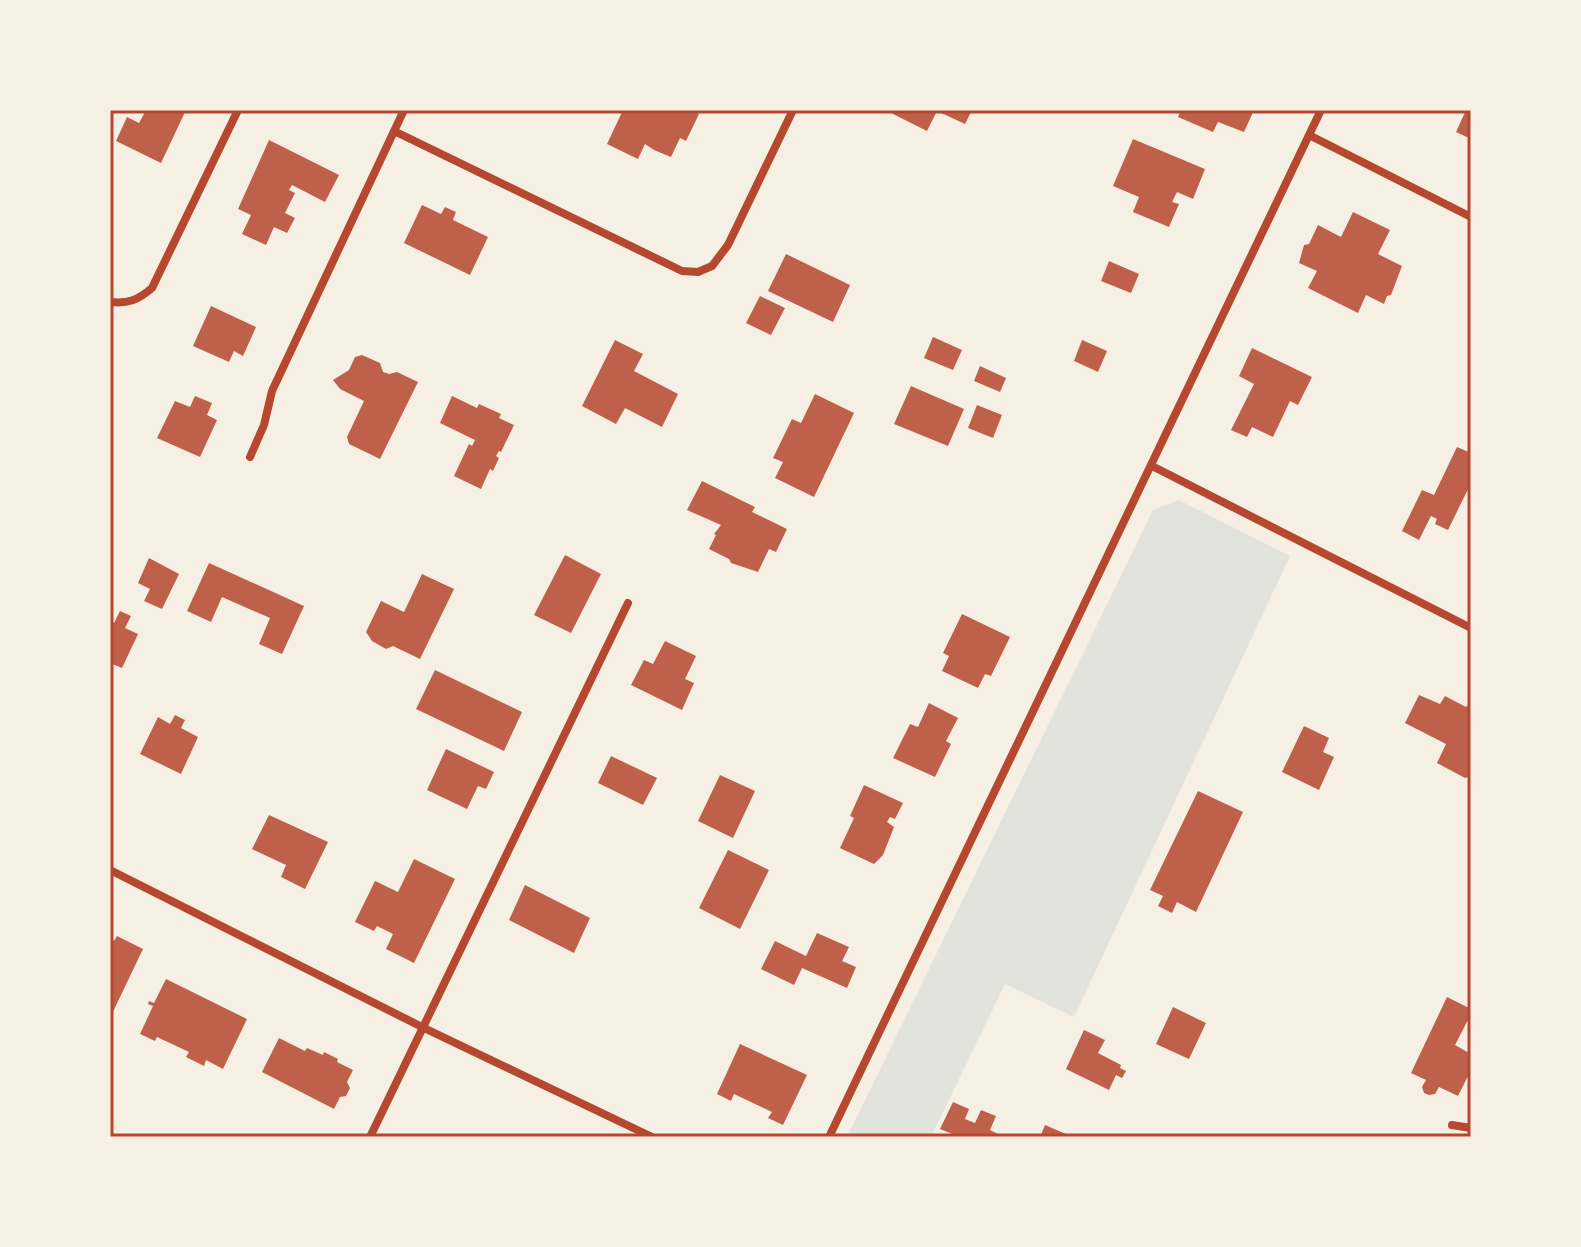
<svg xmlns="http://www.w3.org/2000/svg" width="1581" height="1247" viewBox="0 0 1581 1247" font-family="'Exo 2',sans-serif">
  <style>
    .green { fill: #e2e4dc }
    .building { fill: #bf614a }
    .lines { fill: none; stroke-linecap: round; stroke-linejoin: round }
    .minor { stroke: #b5482f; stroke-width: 8 }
    .neatline { fill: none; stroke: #b5482f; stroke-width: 3 }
  </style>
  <rect width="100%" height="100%" fill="#f6efe4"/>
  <path class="green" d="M 1179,500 L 1290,556 L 1074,1017 L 1005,984 L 931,1137 L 847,1137 L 1153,510 Z"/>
  <path class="building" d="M 146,110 L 186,110 L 161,163 L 116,141 L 127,117 L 139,123 Z
    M 623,110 L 691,110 L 699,114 L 686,141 L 680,138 L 671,157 L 654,150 L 645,144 L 638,159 L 607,144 Z
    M 885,110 L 972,110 L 965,124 L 937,111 L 927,131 Z
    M 1181,110 L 1254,110 L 1244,132 L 1218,122 L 1213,132 L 1178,117 Z
    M 1466,110 L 1471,110 L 1471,139 L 1456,132 Z
    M 1133,139 L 1205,169 L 1193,199 L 1177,192 L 1172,202 L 1179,204 L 1169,227 L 1133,212 L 1139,197 L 1113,186 Z
    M 269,140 L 339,175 L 325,202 L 292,185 L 289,190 L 295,193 L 285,213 L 295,218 L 287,233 L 274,227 L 266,245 L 242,234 L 251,215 L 238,209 Z
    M 422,205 L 441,214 L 445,207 L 456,212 L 453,220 L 488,237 L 470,275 L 404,243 Z
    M 1353,212 L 1390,230 L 1378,254 L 1402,266 L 1391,295 L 1387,296 L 1384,304 L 1366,295 L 1358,313 L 1308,288 L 1317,271 L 1299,263 L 1304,245 L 1309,244 L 1318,225 L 1341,237 Z
    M 786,254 L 850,285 L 833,322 L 768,291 Z
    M 1109,261 L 1139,274 L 1131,293 L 1101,281 Z
    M 760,296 L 785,308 L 771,335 L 746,323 Z
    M 211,306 L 256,327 L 243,356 L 234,351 L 229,362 L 193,346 Z
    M 933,337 L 962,350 L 953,370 L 924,358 Z
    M 615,340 L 643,354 L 634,371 L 678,394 L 662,427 L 625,408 L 616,424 L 582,406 Z
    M 1082,340 L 1107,351 L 1098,372 L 1074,361 Z
    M 1252,348 L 1312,377 L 1298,405 L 1290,401 L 1273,437 L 1252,427 L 1247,437 L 1231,430 L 1254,384 L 1239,376 Z
    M 362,355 L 380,363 L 383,372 L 389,374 L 397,372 L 418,382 L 380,459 L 349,444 L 347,437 L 364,401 L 340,389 L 333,380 L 349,370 L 355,357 Z
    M 980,366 L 1006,378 L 1000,392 L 974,381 Z
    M 911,386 L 964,409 L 948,446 L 894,424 Z
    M 815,394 L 854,413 L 814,497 L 775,478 L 783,462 L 773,458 L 792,419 L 801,423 Z
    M 195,396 L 212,403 L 207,415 L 217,420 L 200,457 L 157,438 L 175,401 L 190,407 Z
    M 452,396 L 477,408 L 479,404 L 501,414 L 499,418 L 514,425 L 501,452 L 499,451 L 496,456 L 499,458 L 493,471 L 490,469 L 481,489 L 454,476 L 469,444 L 472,446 L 475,440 L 440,423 Z
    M 977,405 L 1002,415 L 993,438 L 968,428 Z
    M 1457,447 L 1471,453 L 1471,483 L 1448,530 L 1435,524 L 1437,519 L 1431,516 L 1419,540 L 1402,531 L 1422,490 L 1434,495 Z
    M 702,481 L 755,507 L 752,512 L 787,529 L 776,552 L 769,549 L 758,572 L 731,563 L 729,559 L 709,549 L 716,535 L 714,534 L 721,525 L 687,510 Z
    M 565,555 L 601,574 L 571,633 L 534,615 Z
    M 149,558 L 179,574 L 162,609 L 144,601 L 150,589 L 138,583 Z
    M 209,563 L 304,606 L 282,654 L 259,644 L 270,618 L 222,597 L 211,622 L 187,611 Z
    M 422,574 L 454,589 L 420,659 L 393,646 L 386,649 L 372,641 L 366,632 L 381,601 L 404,612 Z
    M 120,611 L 131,616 L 125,628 L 138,634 L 122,668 L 110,663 L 110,621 L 114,623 Z
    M 962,614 L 1010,637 L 991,676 L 985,674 L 978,688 L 942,671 L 949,656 L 943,653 Z
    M 665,641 L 696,656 L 685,679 L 694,683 L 682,710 L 631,685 L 644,660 L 653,664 Z
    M 435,670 L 522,712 L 504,751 L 416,709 Z
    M 1419,695 L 1440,704 L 1445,696 L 1466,707 L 1471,702 L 1471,776 L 1465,778 L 1437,763 L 1446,744 L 1405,723 Z
    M 929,703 L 958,718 L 946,741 L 951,744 L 935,777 L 893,758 L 910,724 L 918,727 Z
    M 175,715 L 185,720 L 181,728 L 198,737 L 181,774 L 140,754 L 158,717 L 170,724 Z
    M 1304,726 L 1329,738 L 1323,752 L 1334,757 L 1319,790 L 1282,772 Z
    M 446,749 L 494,772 L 486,789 L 478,786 L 467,809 L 427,790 Z
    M 611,756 L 657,778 L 643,805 L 598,783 Z
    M 720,775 L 755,791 L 733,838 L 698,821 Z
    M 864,785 L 903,803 L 895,819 L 890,817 L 887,822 L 894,827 L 883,855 L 874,864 L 840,848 L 854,818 L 850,816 Z
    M 1198,791 L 1243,812 L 1196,912 L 1177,902 L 1172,913 L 1158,906 L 1163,896 L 1150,890 Z
    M 269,815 L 328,842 L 305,889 L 281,877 L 286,865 L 252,849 Z
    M 728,850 L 769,870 L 740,929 L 699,908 Z
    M 414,859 L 455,879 L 414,963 L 386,949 L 393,934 L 377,926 L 374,931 L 355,922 L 375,881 L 398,892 Z
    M 525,885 L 590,918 L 574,953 L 509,920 Z
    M 817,933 L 849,947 L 842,961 L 856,967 L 847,988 L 802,968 L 794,985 L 761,969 L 775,941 L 806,956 Z
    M 117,936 L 143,949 L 110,1018 L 110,939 L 114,941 Z
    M 166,979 L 247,1019 L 223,1069 L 206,1060 L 204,1066 L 186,1057 L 189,1052 L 157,1037 L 155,1041 L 140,1034 L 153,1006 L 148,1004 L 149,1001 L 154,1003 Z
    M 1447,997 L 1471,1009 L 1471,1014 L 1455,1045 L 1471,1054 L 1471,1070 L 1458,1096 L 1439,1087 L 1435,1094 L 1429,1095 L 1424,1093 L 1422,1087 L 1426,1080 L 1411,1073 Z
    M 1173,1007 L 1206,1023 L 1189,1059 L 1156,1044 Z
    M 1084,1030 L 1105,1040 L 1098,1053 L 1121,1065 L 1120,1068 L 1126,1071 L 1122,1078 L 1116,1075 L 1109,1090 L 1066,1069 Z
    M 279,1038 L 305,1051 L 307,1048 L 323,1055 L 324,1052 L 338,1059 L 337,1062 L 353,1070 L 347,1082 L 350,1088 L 346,1096 L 340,1097 L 334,1109 L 262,1072 Z
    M 740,1044 L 807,1075 L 783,1125 L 768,1118 L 772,1112 L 734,1094 L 731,1101 L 717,1094 Z
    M 953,1102 L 969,1109 L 965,1119 L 975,1123 L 981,1110 L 996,1116 L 990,1130 L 998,1134 L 996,1137 L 954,1137 L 955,1135 L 940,1129 Z
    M 1045,1125 L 1073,1137 L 1040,1137 Z"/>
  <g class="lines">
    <path class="minor" d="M 394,131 L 682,271 L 698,272 L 712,266 L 728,245 L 793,110
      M 1309,135 L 1471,217
      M 110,302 C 128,304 138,300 152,288 L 238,110
      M 250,457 L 264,425 L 272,391 L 404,110
      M 1152,466 L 1471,628
      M 110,870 L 424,1028 L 652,1137
      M 1452,1125 L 1471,1128
      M 370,1137 L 628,603
      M 829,1137 L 1321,110"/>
  </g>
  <rect width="1581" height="1247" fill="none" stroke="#f6efe4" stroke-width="224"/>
  <rect x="112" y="112" width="1357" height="1023" class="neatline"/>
</svg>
